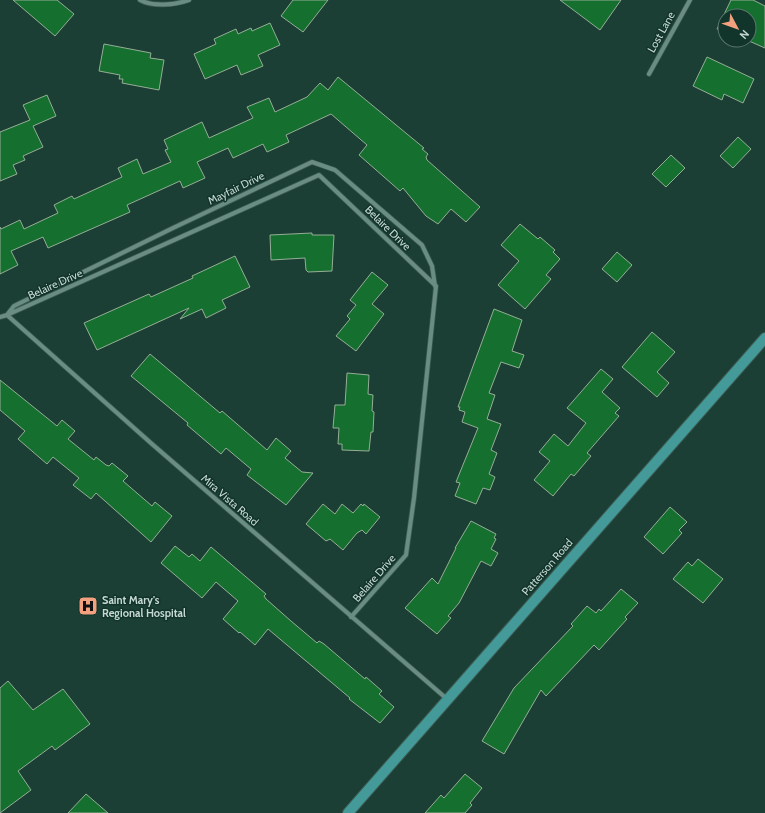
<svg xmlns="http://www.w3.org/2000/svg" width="765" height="813" viewBox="0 0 765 813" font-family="Cabin,sans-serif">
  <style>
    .building { fill: #156f2e; stroke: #95ae97 }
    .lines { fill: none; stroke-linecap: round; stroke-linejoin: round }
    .street-casing { stroke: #3c5b53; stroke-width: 5.5 }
    .primary-casing { stroke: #3c5b53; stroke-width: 12 }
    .street { stroke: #698d82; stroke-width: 4 }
    .primary { stroke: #449a99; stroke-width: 10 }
    .labels { text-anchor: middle; stroke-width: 3; stroke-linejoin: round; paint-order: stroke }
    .street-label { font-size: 11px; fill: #c6d8d2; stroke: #11342b }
    .poi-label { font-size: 11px; font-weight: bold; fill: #c6d8d2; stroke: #11342b; text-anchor: start }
  </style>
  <rect width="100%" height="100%" fill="#1c3f35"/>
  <path class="building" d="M 13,0 L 57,0 L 74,14 L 55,36 Z
    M 293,0 L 328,0 L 303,32 L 281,16 Z
    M 560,0 L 621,0 L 600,30 Z
    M 731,0 L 753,0 L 765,6 L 765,48 L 749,41 L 747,44 L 739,40 L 749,40 L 749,16 L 725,16 L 725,33 L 717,29 Z
    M 270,23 L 280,45 L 258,55 L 263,66 L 241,75 L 237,65 L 205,79 L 194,54 L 216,44 L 214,39 L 236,29 L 238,34 L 251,28 L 252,31 Z
    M 104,44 L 151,53 L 150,58 L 164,60 L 159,90 L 122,83 L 123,79 L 119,79 L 120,75 L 99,71 Z
    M 707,57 L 754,79 L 743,103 L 724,94 L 722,100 L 693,86 Z
    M 338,77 L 424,148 L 422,149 L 428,154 L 426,157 L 427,160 L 480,207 L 466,222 L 451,209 L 438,224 L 426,216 L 403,188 L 400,191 L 359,155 L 367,145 L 331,114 L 286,135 L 289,142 L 267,152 L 263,144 L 233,158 L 228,148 L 197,162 L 205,178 L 183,188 L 180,181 L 127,205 L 130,212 L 48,248 L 43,237 L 11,251 L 18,265 L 0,274 L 0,227 L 1,229 L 20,220 L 24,229 L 58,213 L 54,205 L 72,196 L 74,199 L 122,177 L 118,168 L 137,159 L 143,174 L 171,162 L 165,150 L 168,149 L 164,140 L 202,122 L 209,138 L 253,118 L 247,107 L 269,98 L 275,112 L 307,97 L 320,83 L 328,90 Z
    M 47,95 L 56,116 L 33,126 L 43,147 L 23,156 L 25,160 L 13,165 L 17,174 L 0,181 L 0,132 L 30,120 L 23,105 Z
    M 738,137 L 751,149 L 733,168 L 720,156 Z
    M 671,155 L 685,168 L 666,187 L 652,174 Z
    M 520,224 L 538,239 L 540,237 L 555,250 L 553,252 L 560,259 L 546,275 L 551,279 L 525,309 L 498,285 L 519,261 L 501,245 Z
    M 312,233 L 312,235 L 334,235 L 332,271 L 308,272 L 306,270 L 305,258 L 271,260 L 270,235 Z
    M 617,252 L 632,265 L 617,282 L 602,269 Z
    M 235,256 L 250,287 L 222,300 L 226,308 L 206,318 L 202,309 L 180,319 L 189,308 L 97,350 L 84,323 L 149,294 L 151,297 L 193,278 L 192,276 Z
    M 372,272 L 388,285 L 372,304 L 384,314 L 356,351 L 336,336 L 350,319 L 347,316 L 356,305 L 350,300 Z
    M 494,309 L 522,320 L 512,351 L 524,355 L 519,368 L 501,362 L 489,393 L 495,395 L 487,419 L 501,424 L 491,450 L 497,453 L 489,474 L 495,477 L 490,490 L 483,488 L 476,504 L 455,496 L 460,483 L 456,482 L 478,428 L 462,422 L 465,412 L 459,410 L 460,407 L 458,407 Z
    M 652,332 L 675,352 L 657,372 L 669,383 L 657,397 L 622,367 Z
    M 150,354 L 220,413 L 222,411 L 267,450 L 276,438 L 291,451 L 285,458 L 302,472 L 313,473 L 286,505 L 247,475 L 251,469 L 226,448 L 221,454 L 187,425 L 188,423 L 131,376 Z
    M 601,369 L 613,379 L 602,392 L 620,408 L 615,413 L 619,416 L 587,453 L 591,456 L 574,476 L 571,474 L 553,496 L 534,480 L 550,461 L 539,452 L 554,434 L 568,446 L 586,423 L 567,408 Z
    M 347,373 L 369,375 L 368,394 L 373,395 L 372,411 L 374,412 L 373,432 L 371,432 L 369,451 L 342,450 L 342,444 L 338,444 L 339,428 L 333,428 L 335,405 L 345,405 Z
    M 0,380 L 57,426 L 62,420 L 75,431 L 68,439 L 94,460 L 96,457 L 106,465 L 109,466 L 112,463 L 128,476 L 123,481 L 152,506 L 155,502 L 172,516 L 151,542 L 96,493 L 91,499 L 73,485 L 79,478 L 53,457 L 47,464 L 18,439 L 25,431 L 0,410 Z
    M 323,504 L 335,514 L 342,504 L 353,513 L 361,504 L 363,506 L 364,504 L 380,517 L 366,534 L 362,530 L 357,533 L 343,550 L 330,539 L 326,541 L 306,524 Z
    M 670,507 L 687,522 L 679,530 L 682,533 L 663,554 L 644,537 Z
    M 471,521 L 496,534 L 494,538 L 496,539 L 491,549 L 498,553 L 491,566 L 481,561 L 459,603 L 448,616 L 451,618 L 437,634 L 405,608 L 432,578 L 438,584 L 456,548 L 455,548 Z
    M 175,546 L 189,557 L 192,554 L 200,561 L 211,547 L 266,594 L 264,596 L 266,599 L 291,621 L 317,643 L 319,641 L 324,644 L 365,679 L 366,677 L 382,691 L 379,694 L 394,707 L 380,723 L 349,699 L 350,698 L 268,629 L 255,645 L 240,632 L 239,633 L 223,619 L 238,601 L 216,582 L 202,598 L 161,563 Z
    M 698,559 L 723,579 L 703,603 L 673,579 L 688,562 L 692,566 Z
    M 621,589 L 638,603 L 625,617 L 627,619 L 599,650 L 594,645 L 546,696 L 541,690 L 504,754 L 482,741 L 514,688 L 573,626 L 571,624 L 587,606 L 596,613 L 599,609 L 601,611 Z
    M 8,681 L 33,710 L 63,689 L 90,724 L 55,750 L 52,746 L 18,771 L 31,790 L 0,813 L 0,688 Z
    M 465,774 L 482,788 L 470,803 L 472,805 L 465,813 L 425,813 L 441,795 L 444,798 Z
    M 86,794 L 108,813 L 68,813 Z"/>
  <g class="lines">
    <g class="street-casing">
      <path id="street" d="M 140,0 C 153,7 175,5 189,0
        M 649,74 L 690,0
        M 7,315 L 152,444 L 447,699
        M 7,315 L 14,306 L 173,228 L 312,162 L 335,170 L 422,245 L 432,266 L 435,286
        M 0,317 L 7,315 L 319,175 L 436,286 L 414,498 L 406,555 L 351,617"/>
    </g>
    <g class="primary-casing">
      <path id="primary" d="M 348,813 L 765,338"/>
    </g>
    <use href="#street" class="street"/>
    <use href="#primary" class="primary"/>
  </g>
  <defs>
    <g id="hospital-square" transform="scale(1)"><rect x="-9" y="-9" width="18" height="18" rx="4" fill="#f2a07e" stroke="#11342b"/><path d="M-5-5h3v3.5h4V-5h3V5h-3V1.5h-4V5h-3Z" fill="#111"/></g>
  </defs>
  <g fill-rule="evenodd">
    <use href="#hospital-square" x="88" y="606"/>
  </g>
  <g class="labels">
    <g class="street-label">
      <text transform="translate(661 32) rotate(-61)" y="4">Lost Lane</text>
      <text transform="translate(236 188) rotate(-26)" y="4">Mayfair Drive</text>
      <text transform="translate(388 228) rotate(44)" y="4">Belaire Drive</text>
      <text transform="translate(55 284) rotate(-24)" y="4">Belaire Drive</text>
      <text transform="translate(230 500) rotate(41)" y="4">Mira Vista Road</text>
      <text transform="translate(547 567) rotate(-49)" y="4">Patterson Road</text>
      <text transform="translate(374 578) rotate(-49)" y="4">Belaire Drive</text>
    </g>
    <g class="poi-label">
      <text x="102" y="604">Saint Mary's<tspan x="102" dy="13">Regional Hospital</tspan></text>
    </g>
  </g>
  <g transform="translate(737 28) rotate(131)"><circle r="19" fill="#11342b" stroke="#59766e"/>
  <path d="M0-3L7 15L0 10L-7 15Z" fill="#f2a07e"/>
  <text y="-6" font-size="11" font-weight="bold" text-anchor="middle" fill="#c6d8d2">N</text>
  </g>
</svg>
